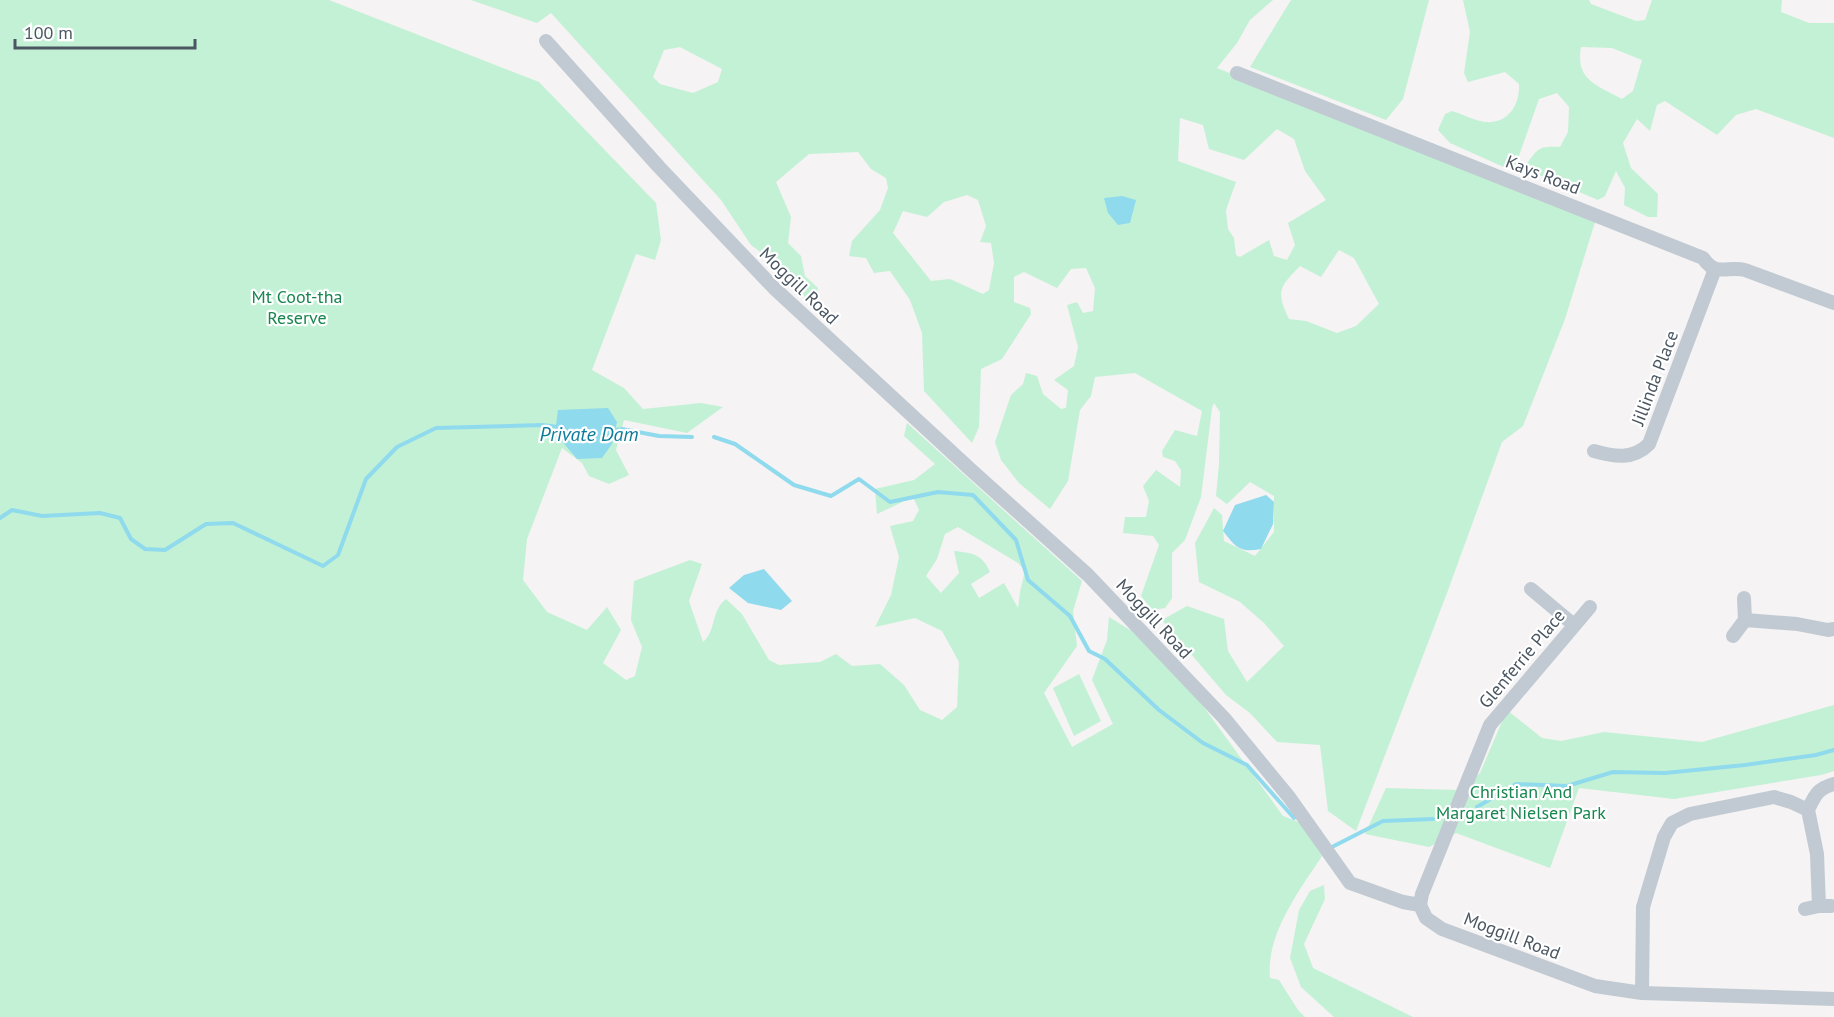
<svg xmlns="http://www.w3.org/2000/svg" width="1834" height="1017" viewBox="0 0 1834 1017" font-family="'PT Sans',sans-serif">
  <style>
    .green { fill: #c3f1d5; fill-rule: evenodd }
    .water { fill: #90daee }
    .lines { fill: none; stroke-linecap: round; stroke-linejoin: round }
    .stream { stroke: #90daee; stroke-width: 4 }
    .minor { stroke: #c1cad2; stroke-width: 14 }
    .labels { text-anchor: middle; stroke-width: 4.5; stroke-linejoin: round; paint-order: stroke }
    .street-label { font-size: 18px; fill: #4a5661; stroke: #fff }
    .park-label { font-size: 18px; fill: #17864f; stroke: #fff }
    .water-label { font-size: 20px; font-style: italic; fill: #0c7c9b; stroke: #fff }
  </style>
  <rect width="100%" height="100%" fill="#f5f3f3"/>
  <path class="green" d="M 0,0 L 329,0 L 539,82 L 656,203 L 661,240 L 655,260 L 636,254 L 592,370 L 624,388 L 643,409 L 701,403 L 723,407 L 687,433 L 624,420 L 616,450 L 629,475 L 609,484 L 589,476 L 582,463 L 562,448 L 527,539 L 523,580 L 547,612 L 587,630 L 607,607 L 621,630 L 603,663 L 626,680 L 635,676 L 642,647 L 631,620 L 634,581 L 690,560 L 702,564 L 689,601 L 703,642 C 717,630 710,612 726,599 L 742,614 L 769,660 L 779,665 L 820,662 L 836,654 L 852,666 L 880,664 L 904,685 L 920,710 L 942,720 L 957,707 L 959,662 L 942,631 L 915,618 L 875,627 L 891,595 L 899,557 L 890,526 L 913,521 L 919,510 L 913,497 L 877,514 L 875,489 L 914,480 L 935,464 L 904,436 L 907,423 L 1082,581 L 1073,611 L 1077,646 L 1044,693 L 1072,747 L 1113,724 L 1092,680 L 1107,640 L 1109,617 L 1151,643 L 1190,688 L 1283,816 L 1301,823 L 1322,856 C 1299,891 1266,934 1270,978 L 1279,980 L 1298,1010 L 1305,1017 L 0,1017 ZM 958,527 L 1018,563 L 1025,571 L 1020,592 L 1018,608 L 1004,583 L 979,598 L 971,584 L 990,572 C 982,554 973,553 954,551 L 959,573 L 941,593 L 926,576 L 937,559 L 945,534 Z
    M 471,0 L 1273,0 L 1250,20 L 1237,43 L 1217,68 L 1596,219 L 1565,319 L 1523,426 L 1502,442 L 1447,593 L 1356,831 L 1328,811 L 1320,745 L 1277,742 L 1250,713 L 1226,695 L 1162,620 L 1187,606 L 1224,619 L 1228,651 L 1247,682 L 1284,646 L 1264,623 L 1240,602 L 1199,582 L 1195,543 L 1214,508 L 1222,515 L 1224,541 L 1255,556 L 1274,532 L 1274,496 L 1250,482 L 1227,504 L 1216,496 L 1219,464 L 1220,412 L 1214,403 L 1212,408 L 1201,497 L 1185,540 L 1172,553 L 1172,598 L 1165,608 L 1152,610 L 1141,596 L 1159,545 L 1153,536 L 1123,533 L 1125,517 L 1146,517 L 1149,501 L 1143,486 L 1156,470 L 1180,487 L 1181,470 L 1175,461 L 1163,457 L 1162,451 L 1175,430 L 1197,436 L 1202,411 L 1135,373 L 1095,377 L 1091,396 L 1080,410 L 1068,481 L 1050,509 L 1019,483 L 1001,460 L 995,442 L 1011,395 L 1023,384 L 1026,373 L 1037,376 L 1043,394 L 1061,409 L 1066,408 L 1068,390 L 1054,380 L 1074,366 L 1078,347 L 1067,305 L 1077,302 L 1083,313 L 1093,311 L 1095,288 L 1086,268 L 1071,269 L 1057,288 L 1024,272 L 1014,277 L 1014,302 L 1030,308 L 1031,314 L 1002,359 L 981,369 L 979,427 L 972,443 L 924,391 L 922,333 L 910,300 L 890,271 L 874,273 L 866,258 L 849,256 L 852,241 L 880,210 L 888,188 L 886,178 L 871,169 L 858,152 L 809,154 L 776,182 L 791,217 L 788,243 L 801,256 L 805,276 L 818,288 L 815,301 L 810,304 L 786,271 L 751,245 L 721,200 L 551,13 L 537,23 ZM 680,47 L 722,69 L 718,82 L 693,93 L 660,84 L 653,77 L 664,50 ZM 1180,118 L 1203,125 L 1209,149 L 1244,160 L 1277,129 L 1294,139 L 1305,171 L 1326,200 L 1288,223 L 1295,245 L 1287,260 L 1274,256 L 1269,240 L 1240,257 L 1236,255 L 1234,238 L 1228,229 L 1226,210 L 1236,182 L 1178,161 ZM 967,195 L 978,200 L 986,226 L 980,242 L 991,243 L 994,263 L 989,290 L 983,294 L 950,279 L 931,281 L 893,233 L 903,211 L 927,217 L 944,202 ZM 1339,250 L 1354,258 L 1379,304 L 1356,326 L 1337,333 L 1306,321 L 1289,319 C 1275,290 1280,287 1300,266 L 1321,277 Z
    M 1291,0 L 1429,0 L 1403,99 L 1386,120 L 1250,67 Z
    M 1463,0 L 1589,0 L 1591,4 L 1636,21 L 1645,20 L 1652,0 L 1782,0 L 1781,12 L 1809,23 L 1834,23 L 1834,138 L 1756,109 L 1736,115 L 1717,135 L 1665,101 L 1657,105 L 1650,131 L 1637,119 L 1623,143 L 1631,168 L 1658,194 L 1657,217 L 1648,217 L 1624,205 L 1625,188 L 1616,171 L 1605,196 L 1598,200 L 1530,171 L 1526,165 C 1538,148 1539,146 1560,147 L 1568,132 L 1569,107 L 1557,93 L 1539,99 L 1516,164 L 1508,169 L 1450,143 L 1438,130 L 1445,114 L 1452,111 C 1462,114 1475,121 1485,122 C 1509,124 1520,104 1519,84 L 1505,72 L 1468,82 L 1464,73 L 1470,32 ZM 1581,47 L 1612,48 L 1642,60 L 1633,91 L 1622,99 C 1597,85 1575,80 1581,47 Z
    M 1079,674 L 1101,721 L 1074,736 L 1053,688 Z
    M 1834,705 L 1834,771 L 1821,775 L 1674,799 L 1579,788 L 1550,868 L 1456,833 L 1429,847 L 1365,834 L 1386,788 L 1459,790 L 1480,773 L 1507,710 L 1542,738 L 1561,741 L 1604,732 L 1702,742 Z
    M 1324,885 L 1325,899 L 1304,944 L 1313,968 L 1413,1017 L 1334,1017 L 1301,987 L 1290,958 L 1299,910 L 1310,891 Z"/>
  <path class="water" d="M 1122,196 L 1136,200 L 1130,223 L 1118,225 L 1108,213 L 1104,198 Z
    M 608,408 L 617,422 L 612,444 L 602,458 L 577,459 L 555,433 L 558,410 Z
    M 1266,495 L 1274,502 L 1273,524 L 1261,549 C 1239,553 1236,547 1223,531 L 1235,505 Z
    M 764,569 L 792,601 L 781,610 L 748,603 L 729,588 L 744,575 Z"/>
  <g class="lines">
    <path class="stream" d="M 611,431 L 622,429 L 659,436 L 692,437
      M 714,437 L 735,444 L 794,485 L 831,496 L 859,479 L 890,502 L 938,492 L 973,495 L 1016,540 L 1028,580 L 1070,616 L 1089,651 L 1105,659 L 1159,710 L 1203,743 L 1247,765 L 1294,818
      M 0,518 L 12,510 L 42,516 L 100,513 L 120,518 L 131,539 L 145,549 L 165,550 L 206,524 L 233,523 L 323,566 L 338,555 L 366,479 L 397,447 L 436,428 L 542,425 L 559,427
      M 1477,807 L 1516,784 L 1567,786 L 1613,772 L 1665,773 L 1745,765 L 1816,755 L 1834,750
      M 1330,848 L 1383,821 L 1433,819"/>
    <path class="minor" d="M 546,41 L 659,167 L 774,288 L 971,470 L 1088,575 L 1224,718 L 1289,797 L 1350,883 L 1403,902 L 1420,905
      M 1237,73 L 1703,258 C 1716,277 1726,266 1745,270 L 1834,303
      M 1594,451 C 1615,457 1633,460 1649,444 L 1715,269
      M 1531,589 L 1574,625
      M 1745,620 L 1797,624 L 1828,630 L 1834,629
      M 1733,636 L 1745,620 L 1744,598
      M 1808,810 L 1817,854 L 1819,906
      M 1420,905 L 1426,918 L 1442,929 L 1595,986 L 1642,993 L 1834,999
      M 1420,905 L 1422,894 L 1490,725 L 1590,607
      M 1805,909 L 1819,906 L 1831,906
      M 1642,993 L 1643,907 L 1664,837 L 1672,823 L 1690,814 L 1774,797 L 1791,802 L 1808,810 C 1815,795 1817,789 1834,784"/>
  </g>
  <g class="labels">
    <g class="street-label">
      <text transform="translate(1543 175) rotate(21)" y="6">Kays Road</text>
      <text transform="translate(799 286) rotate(44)" y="6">Moggill Road</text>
      <text transform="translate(1655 378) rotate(-69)" y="6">Jillinda Place</text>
      <text transform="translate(1154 619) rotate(47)" y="6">Moggill Road</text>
      <text transform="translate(1522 659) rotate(-50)" y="6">Glenferrie Place</text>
      <text transform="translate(1512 936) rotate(21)" y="6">Moggill Road</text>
    </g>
    <g class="park-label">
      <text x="297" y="303">Mt Coot-tha<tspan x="297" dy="21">Reserve</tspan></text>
      <text x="1521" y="798">Christian And<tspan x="1521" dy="21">Margaret Nielsen Park</tspan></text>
    </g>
    <g class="water-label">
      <text x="589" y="441">Private Dam</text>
    </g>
  </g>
  <path d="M15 39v9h180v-9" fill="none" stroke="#4a5661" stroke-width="3"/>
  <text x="24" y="39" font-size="18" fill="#4a5661" stroke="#ffffff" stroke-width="4.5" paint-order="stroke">100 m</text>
</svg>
